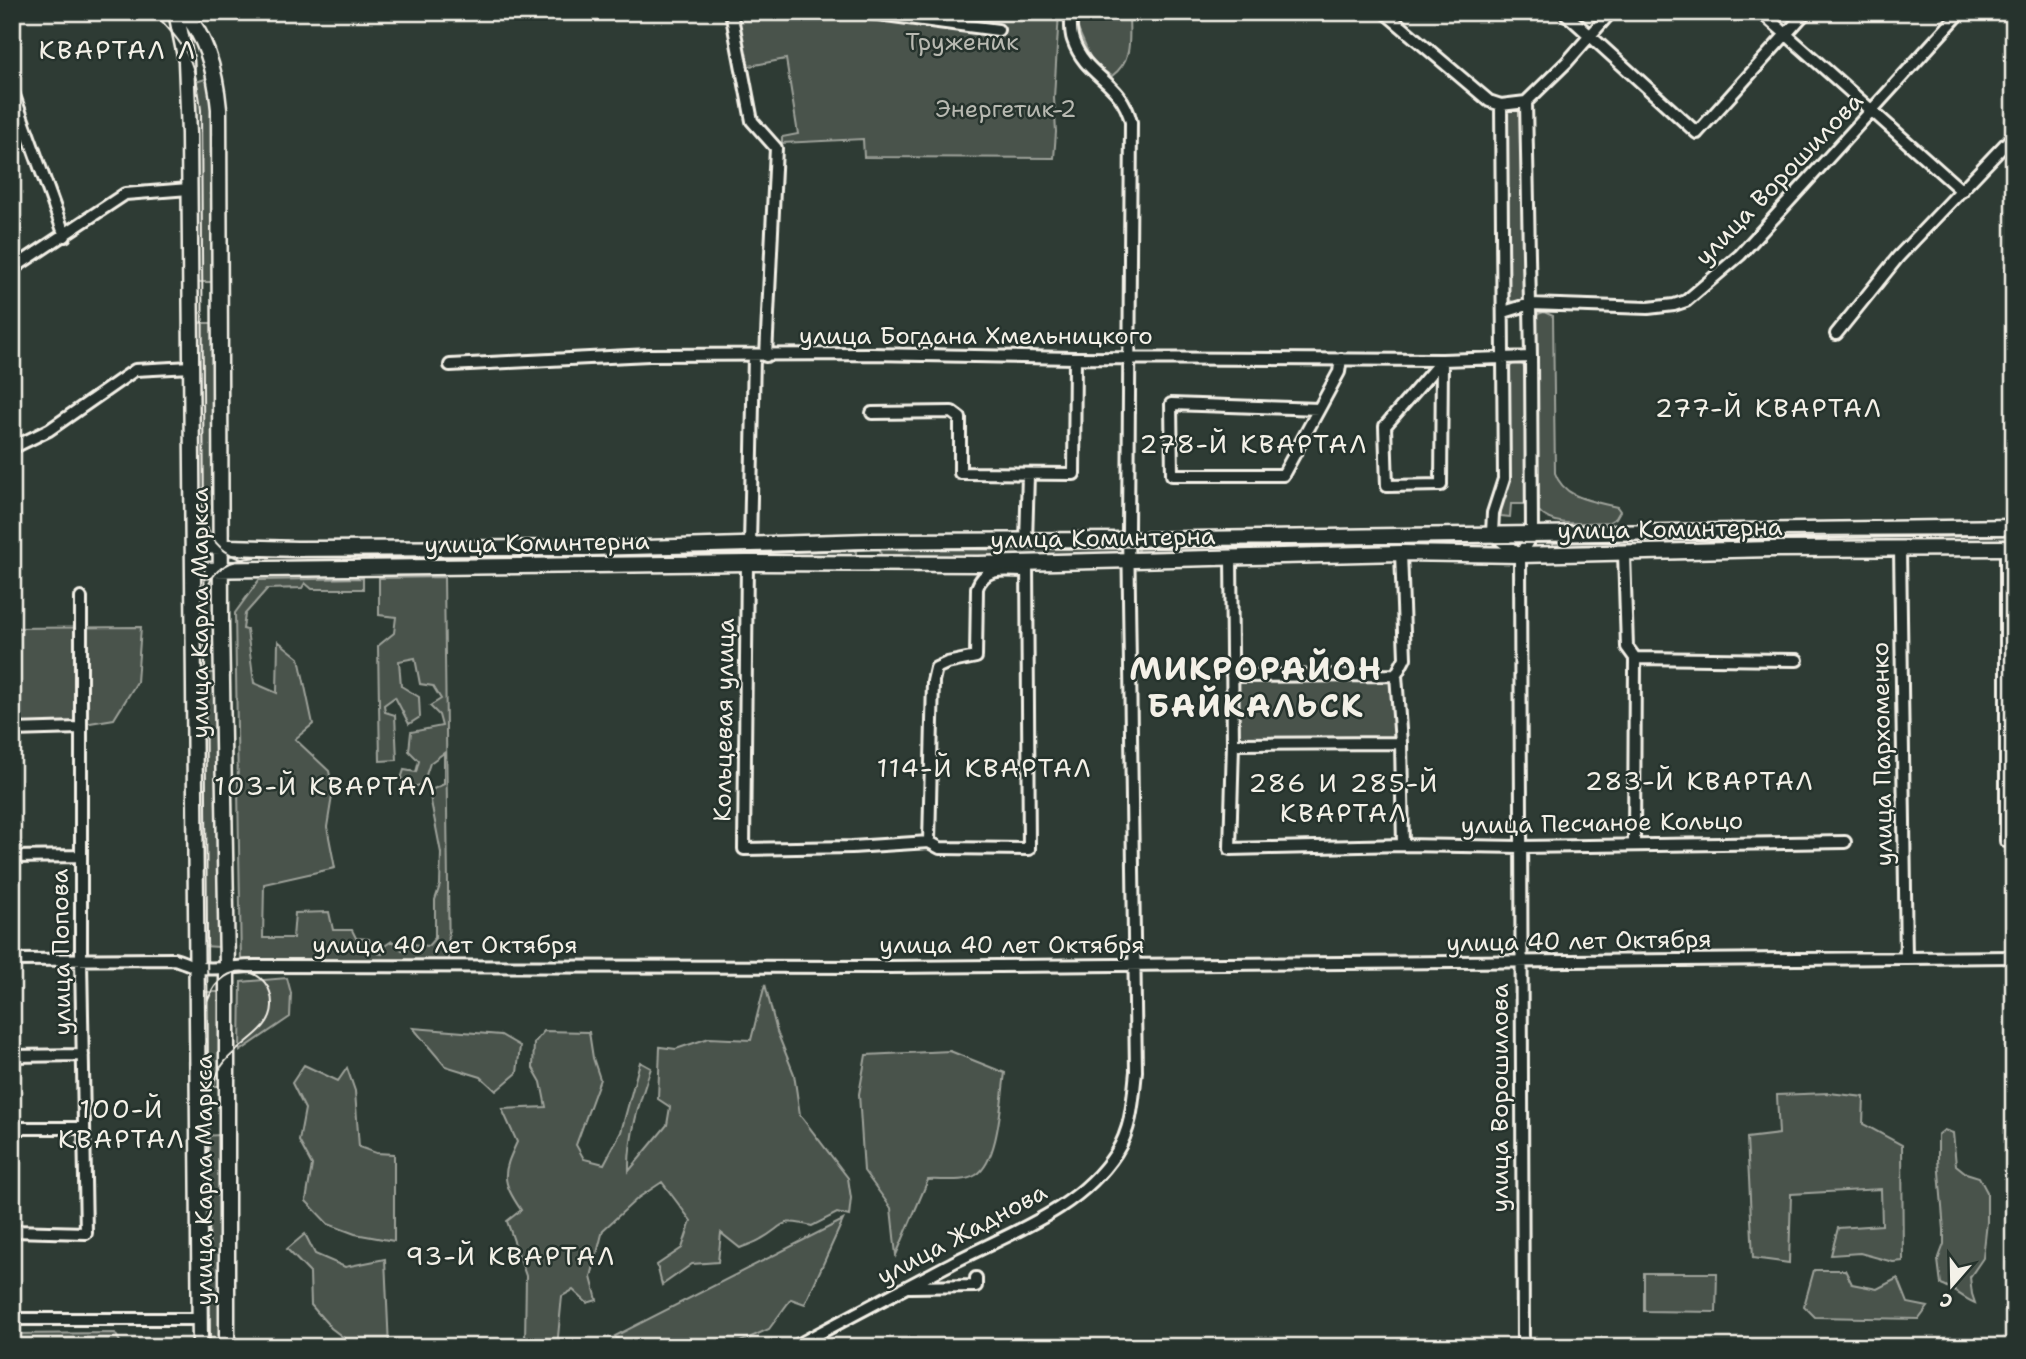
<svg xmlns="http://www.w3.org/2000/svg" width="2026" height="1359" viewBox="0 0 2026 1359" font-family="'Shantell Sans',sans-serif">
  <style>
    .green { fill: #48524c; stroke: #9ea29a; stroke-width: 2 }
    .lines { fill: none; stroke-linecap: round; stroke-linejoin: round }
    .minor-casing { stroke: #f4f1e8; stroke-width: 16 }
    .tertiary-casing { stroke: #f4f1e8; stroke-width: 19 }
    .minor { stroke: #26332d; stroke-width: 10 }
    .tertiary { stroke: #26332d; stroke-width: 14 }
    .tram { stroke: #f4f1e8; stroke-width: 2 }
    .labels { text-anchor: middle; stroke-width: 5; stroke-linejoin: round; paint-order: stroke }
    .park-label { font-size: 24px; fill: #b8b9b1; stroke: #26332d }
    .street-label { font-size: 24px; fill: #f4f1e8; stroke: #26332d }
    .neighbourhood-label { font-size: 26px; letter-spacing: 2px; fill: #f4f1e8; stroke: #26332d }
    .district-label { font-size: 32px; font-weight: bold; letter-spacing: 2px; fill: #f4f1e8; stroke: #26332d }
  </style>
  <rect width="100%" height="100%" fill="#2e3b34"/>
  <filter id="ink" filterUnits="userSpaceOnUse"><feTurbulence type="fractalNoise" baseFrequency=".0143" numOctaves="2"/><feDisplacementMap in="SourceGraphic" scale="14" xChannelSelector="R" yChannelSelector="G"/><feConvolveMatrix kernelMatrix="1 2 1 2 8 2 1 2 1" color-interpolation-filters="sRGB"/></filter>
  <g filter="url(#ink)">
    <path class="green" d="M 730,12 L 1059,12 L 1054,98 L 1056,132 L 1054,158 L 864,157 L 863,139 L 782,143 L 782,137 L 798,134 L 786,59 L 744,67 Z
      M 1076,12 L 1129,12 C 1129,38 1134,59 1112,76 L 1093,64 L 1077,27 Z
      M 205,79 L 210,82 L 213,89 L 215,282 L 198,282 L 196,82 Z
      M 1512,105 L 1521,109 L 1524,298 L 1517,303 L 1508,300 L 1505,117 Z
      M 1544,312 L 1553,316 L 1555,473 C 1564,499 1593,501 1617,507 L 1620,511 L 1616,518 L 1609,522 C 1589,522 1553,529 1539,511 L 1536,318 L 1538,314 Z
      M 199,323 L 216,323 L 217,515 L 200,515 Z
      M 1517,360 L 1527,369 L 1527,504 L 1511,504 L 1510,517 L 1501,516 L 1501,502 L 1510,481 L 1509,368 Z
      M 2014,530 L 2014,542 L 1785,545 L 1785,534 Z
      M 1765,534 L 1765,545 L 1553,549 L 1553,538 Z
      M 1487,539 L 1487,550 L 1138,554 L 1138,543 Z
      M 1122,543 L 1123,555 L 881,558 L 880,546 Z
      M 856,547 L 856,558 L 457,562 L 457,551 Z
      M 444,551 L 444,563 L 263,566 L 263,553 Z
      M 444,577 L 449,962 L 241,963 L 235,613 L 259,580 L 363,578 L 363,589 L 312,589 L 305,583 L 302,588 L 267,589 L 245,614 L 243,629 L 247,630 L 254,683 L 277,693 L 278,641 L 299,658 L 313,724 L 295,739 L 329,771 L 333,790 L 327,827 L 335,868 L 264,884 L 263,938 L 293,938 L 295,913 L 329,912 L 333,930 L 352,930 L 356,938 L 369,939 L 373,952 L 382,954 L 383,947 L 392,941 L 403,951 L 413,944 L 428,946 L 435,938 L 435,900 L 440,885 L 441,853 L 429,791 L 444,784 L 444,753 L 430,763 L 423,784 L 414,787 L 401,779 L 404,770 L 416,772 L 419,761 L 409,751 L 411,732 L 442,726 L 439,715 L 430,706 L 441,699 L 433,686 L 420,684 L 415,658 L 399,661 L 401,686 L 419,697 L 420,717 L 409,724 L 395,697 L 384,705 L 385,712 L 395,715 L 397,760 L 380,761 L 378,646 L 394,633 L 396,617 L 379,615 L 379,578 Z
      M 141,627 L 137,682 L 114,719 L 84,724 L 12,728 L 12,628 Z
      M 202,673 L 219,673 L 219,947 L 203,946 Z
      M 1396,675 L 1400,743 L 1233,745 L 1232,676 Z
      M 287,978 L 291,993 L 290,1017 L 240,1051 L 241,982 Z
      M 765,984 L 777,1032 L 794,1074 L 800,1115 L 848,1178 L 851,1198 L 849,1216 L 837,1213 L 812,1226 C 779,1217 785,1226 761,1239 C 755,1243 747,1245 740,1248 L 721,1233 L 718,1262 L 692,1264 L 662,1285 L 657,1265 L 682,1248 L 691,1221 L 662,1182 L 638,1198 L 603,1230 L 591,1277 L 597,1300 L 587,1303 L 573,1290 L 562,1296 L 557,1347 L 525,1342 L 526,1276 L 507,1221 L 521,1210 C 501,1180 502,1174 517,1142 L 502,1109 L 546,1107 L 541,1082 L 533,1068 L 534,1043 L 544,1031 L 589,1032 L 593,1058 L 600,1079 L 576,1145 L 584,1159 L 604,1164 L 621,1132 L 640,1062 L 651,1068 C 640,1100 628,1137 629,1171 L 667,1125 L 670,1107 L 658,1099 L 660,1047 L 676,1049 L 709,1038 L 751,1040 Z
      M 204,992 L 220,992 L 220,1086 L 205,1086 Z
      M 413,1028 L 501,1035 L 520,1046 L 517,1073 L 496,1091 L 481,1077 L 445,1066 Z
      M 950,1051 L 1005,1073 C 1001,1099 999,1161 976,1175 C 963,1183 943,1179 928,1180 L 896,1255 L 891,1208 L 864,1171 L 859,1094 L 866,1055 Z
      M 304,1065 L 338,1081 L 347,1068 L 355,1091 L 359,1147 L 376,1153 L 394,1154 L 394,1241 L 355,1234 L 328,1224 L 306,1201 L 312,1165 L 299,1141 L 305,1109 L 292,1083 Z
      M 1829,1093 L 1864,1097 L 1863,1124 L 1902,1145 L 1903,1261 L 1893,1262 L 1860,1253 L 1831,1255 L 1838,1228 L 1882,1225 L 1881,1189 L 1791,1194 L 1789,1263 L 1753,1258 L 1747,1138 L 1779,1134 L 1777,1095 Z
      M 1944,1130 L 1953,1133 L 1956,1165 L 1966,1173 L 1979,1177 L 1987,1192 L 1987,1222 L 1983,1258 L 1970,1277 L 1972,1294 L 1975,1303 C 1962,1298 1955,1289 1941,1284 L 1938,1260 L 1944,1244 L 1944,1230 L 1938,1160 L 1938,1135 Z
      M 219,1135 L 221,1347 L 205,1347 L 204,1136 Z
      M 843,1220 L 805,1304 L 791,1299 L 769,1329 L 729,1347 L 624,1347 L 615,1336 Z
      M 305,1234 L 315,1254 L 345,1267 L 385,1259 L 389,1347 L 356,1347 L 331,1328 L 311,1305 L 310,1273 L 287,1249 Z
      M 1814,1270 L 1845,1270 L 1852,1284 L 1877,1289 L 1898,1278 L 1908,1303 L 1928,1307 L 1919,1319 L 1815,1317 L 1804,1306 Z
      M 1644,1273 L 1717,1273 L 1716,1312 L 1644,1311 Z
      M 115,1333 L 123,1347 L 12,1347 L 12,1334 Z"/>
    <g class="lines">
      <g class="minor-casing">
        <path id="minor" d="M 731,12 L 752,121 L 776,148 L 766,356
          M 863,12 L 998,30
          M 1384,12 L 1489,101 L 1501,105 L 1526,102
          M 1564,12 L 1697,133 L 1806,12
          M 1761,12 L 1962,191
          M 12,90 L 65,236
          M 1526,102 L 1567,62 L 1611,12
          M 1501,105 L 1504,479 L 1493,513 L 1492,534 L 1520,555
          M 12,269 L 125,194 L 189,189
          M 1504,312 L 1530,304 L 1648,308 L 1674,305 L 1686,301 L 1740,255 L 1961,12
          M 1836,334 L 1898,257 L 2014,135
          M 1442,360 L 1441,485 L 1387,486 L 1385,426 Z
          M 450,365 L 649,355 L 871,354 L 1075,358 L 1442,360 L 1531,357
          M 1319,409 L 1283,475 L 1172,475 L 1171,404 L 1319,409 L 1339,372 L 1341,359
          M 872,413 L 952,412 L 960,418 L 960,473 L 1074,474 L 1075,358
          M 12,448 L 49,430 L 135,370 L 191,367
          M 1026,541 L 1028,475
          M 750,545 L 754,356
          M 2006,548 L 2006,841 L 2014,841
          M 1900,549 L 1906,958
          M 1401,553 L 1405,658 L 1396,675 L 1401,743 L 1403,845
          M 1624,553 L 1627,647 L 1635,658 L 1634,843
          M 1520,555 L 1523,1347
          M 1520,555 L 1532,534 L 1531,357 L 1526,102
          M 1231,558 L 1233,744 L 1230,849 L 1403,845 L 1521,847 L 1845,842
          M 747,563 L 744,849 L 852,847 L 929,842 L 940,848 L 1029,849 L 1027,562
          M 1635,658 L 1797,660
          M 1232,676 L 1396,675
          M 12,730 L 80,728
          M 1233,744 L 1401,743
          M 929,842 L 933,681 L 936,668 L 947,663 L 976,657 L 977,588 C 985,565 1006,571 1026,571
          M 12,857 L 81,856
          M 12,960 L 174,959 C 183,961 193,967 201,968 C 219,970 237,966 255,966 L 889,967 L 2014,957
          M 12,1056 L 83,1055
          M 12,1128 L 84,1128
          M 12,1231 L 86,1233 L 81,960 L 81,598
          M 910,1287 L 976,1286 L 976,1278
          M 12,1319 L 200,1319
          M 794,1347 C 847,1318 901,1290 954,1262 C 1012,1232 1079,1210 1116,1153 C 1132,1128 1133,1100 1136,1071 L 1128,530 L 1131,122 C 1121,80 1086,78 1073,40 C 1070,32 1071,21 1071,12"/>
      </g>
      <g class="tertiary-casing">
        <path id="tertiary" d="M 176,12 L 186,61 L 189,134 L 200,1347
          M 184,12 C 207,38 216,75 219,109 L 221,626 L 227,967 L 227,1347
          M 194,546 L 297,549 L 646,548 L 870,541 L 1128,540 L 2014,527
          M 194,570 L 747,563 L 978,564 L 1401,553 L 1520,555 L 1773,549 L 2014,548"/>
      </g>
      <use href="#minor" class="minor"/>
      <use href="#tertiary" class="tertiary"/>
      <path class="tram" d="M 154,12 C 188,51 195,57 201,110 L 210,1347
        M 206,524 C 212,543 226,555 245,560
        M 205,599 C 209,569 229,559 258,557 L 588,556 L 874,549 L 1613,542 L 1756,536 L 2014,535
        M 208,1000 C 224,956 273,967 272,1006 C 271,1039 220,1046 213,1087"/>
    </g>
  </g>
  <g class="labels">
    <g class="park-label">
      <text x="962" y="50">Труженик</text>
      <text x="1006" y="117">Энергетик-2</text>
    </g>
    <g class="street-label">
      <text transform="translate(1779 179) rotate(-46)" y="8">улица Ворошилова</text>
      <text x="976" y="344">улица Богдана Хмельницкого</text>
      <text transform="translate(1670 529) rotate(-1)" y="8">улица Коминтерна</text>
      <text transform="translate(1103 538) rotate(-1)" y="8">улица Коминтерна</text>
      <text transform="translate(537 543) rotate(-1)" y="8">улица Коминтерна</text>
      <text transform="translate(200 613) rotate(-90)" y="8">улица Карла Маркса</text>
      <text transform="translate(724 720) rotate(-89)" y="8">Кольцевая улица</text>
      <text transform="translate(1882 754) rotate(-91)" y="8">улица Пархоменко</text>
      <text transform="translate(1602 823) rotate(-1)" y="8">улица Песчаное Кольцо</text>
      <text transform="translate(1579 941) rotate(-1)" y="8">улица 40 лет Октября</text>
      <text x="445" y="953">улица 40 лет Октября</text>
      <text x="1012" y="953">улица 40 лет Октября</text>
      <text transform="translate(61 952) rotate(-91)" y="8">улица Попова</text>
      <text transform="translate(1500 1098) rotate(-90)" y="8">улица Ворошилова</text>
      <text transform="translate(204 1180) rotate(-90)" y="8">улица Карла Маркса</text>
      <text transform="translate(962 1234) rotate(-28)" y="8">улица Жаднова</text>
    </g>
    <g class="neighbourhood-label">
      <text x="118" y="59">КВАРТАЛ Л</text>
      <text x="1769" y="417">277-Й КВАРТАЛ</text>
      <text x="1254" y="453">278-Й КВАРТАЛ</text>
      <text x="985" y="777">114-Й КВАРТАЛ</text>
      <text x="1700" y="790">283-Й КВАРТАЛ</text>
      <text x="1344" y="792">286 И 285-Й<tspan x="1344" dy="30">КВАРТАЛ</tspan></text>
      <text x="326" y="795">103-Й КВАРТАЛ</text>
      <text x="122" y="1118">100-Й<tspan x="122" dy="30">КВАРТАЛ</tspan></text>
      <text x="511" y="1265">93-Й КВАРТАЛ</text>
    </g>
    <g class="district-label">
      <text x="1256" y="680">МИКРОРАЙОН<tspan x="1256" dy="37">БАЙКАЛЬСК</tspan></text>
    </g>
  </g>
  <rect width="2026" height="1359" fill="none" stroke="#26332d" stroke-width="42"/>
  <rect x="21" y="21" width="1984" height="1317" fill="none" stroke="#f4f1e8" stroke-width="2.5" filter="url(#ink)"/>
  <g transform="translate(1952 1285) rotate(200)" stroke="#26332d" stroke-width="5" paint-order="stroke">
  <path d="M0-5L12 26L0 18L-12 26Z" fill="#f4f1e8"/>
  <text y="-10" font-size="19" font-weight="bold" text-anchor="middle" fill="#f4f1e8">С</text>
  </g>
</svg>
